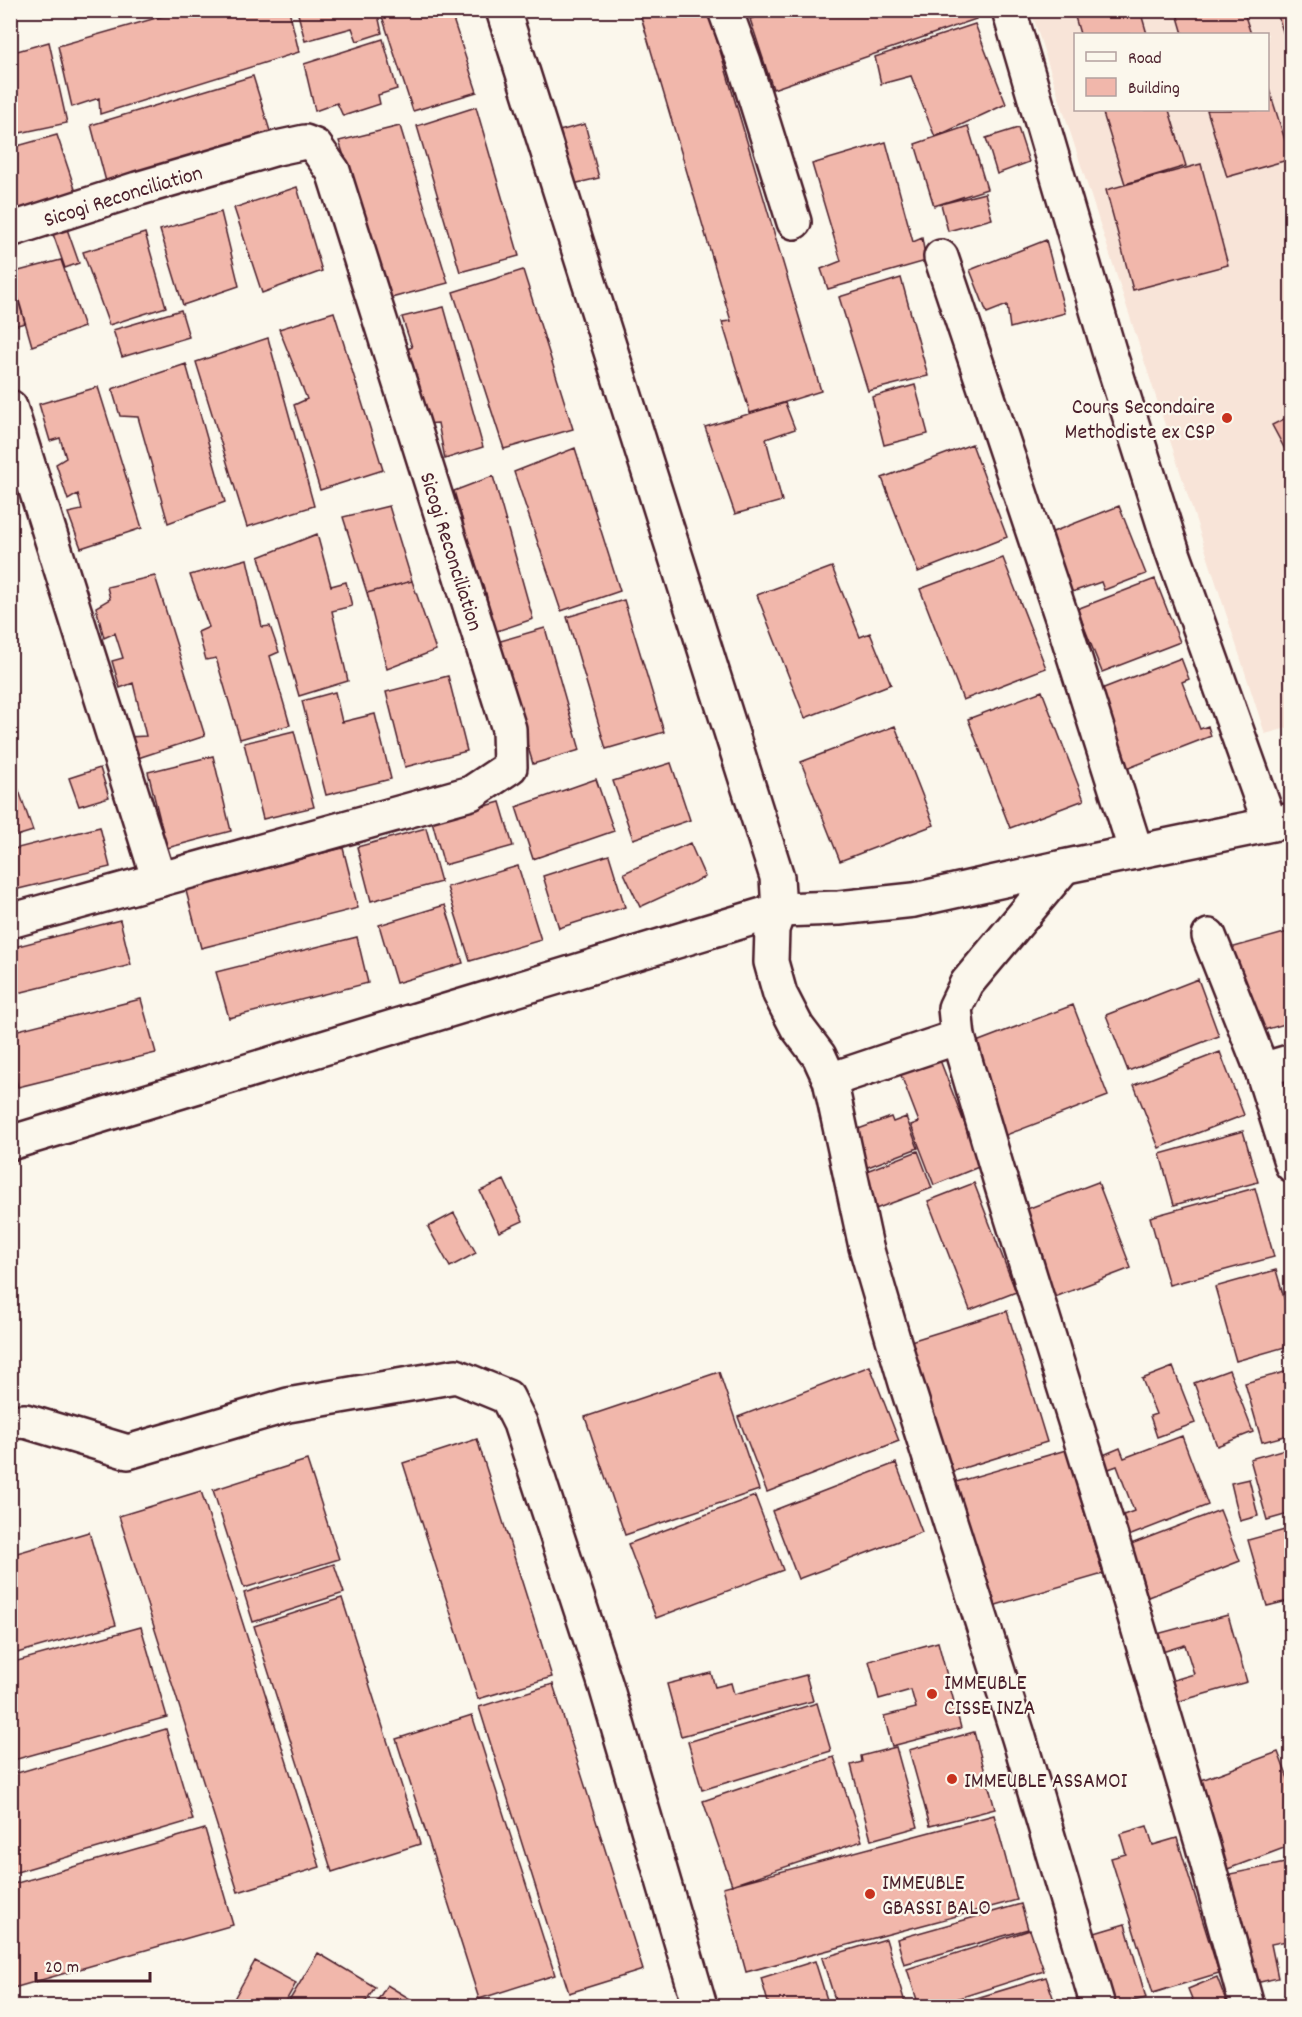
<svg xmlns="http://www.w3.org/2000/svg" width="1302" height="2017" viewBox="0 0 1302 2017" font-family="Dekko,sans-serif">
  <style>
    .built { fill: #f8e4d8; fill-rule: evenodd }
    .building { fill: #f1b7ab; stroke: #4a1f2b; stroke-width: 1.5 }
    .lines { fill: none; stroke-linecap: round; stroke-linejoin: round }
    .minor-casing { stroke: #4a1f2b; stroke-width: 38 }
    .minor { stroke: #fbf7ec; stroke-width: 33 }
    .poi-dot { fill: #c8321e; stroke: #fbf7ec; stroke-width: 2 }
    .labels { text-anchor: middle; stroke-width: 4.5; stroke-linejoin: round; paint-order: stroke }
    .street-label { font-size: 22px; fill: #4a1f2b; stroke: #fbf7ec }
    .poi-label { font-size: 22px; fill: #4a1f2b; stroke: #fbf7ec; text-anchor: start }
  </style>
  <rect width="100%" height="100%" fill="#fbf7ec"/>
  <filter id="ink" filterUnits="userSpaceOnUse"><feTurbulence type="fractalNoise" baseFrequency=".0167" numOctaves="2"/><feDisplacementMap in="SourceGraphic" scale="12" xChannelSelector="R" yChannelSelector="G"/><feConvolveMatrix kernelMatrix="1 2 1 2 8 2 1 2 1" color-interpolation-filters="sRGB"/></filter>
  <g filter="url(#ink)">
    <path class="built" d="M 1031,11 L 1291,11 L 1291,727 L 1265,734 ZM 1076,34 L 1268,34 L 1268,110 L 1076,110 Z"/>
    <path class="building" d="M 184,10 L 289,10 L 299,52 L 100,114 L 99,98 L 72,107 L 58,46 Z
      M 297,10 L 377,10 L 382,33 L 357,41 L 352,28 L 305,41 Z
      M 380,10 L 450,10 L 477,92 L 413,111 Z
      M 639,10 L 708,10 L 821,391 L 750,413 L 722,322 L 731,321 Z
      M 777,10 L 974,10 L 976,19 L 773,89 L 750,19 Z
      M 1073,10 L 1140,10 L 1147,34 L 1080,34 Z
      M 1176,10 L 1243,10 L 1251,34 L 1183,34 Z
      M 1276,10 L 1292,10 L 1292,59 Z
      M 975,24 L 1006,104 L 935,137 L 911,76 L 881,84 L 875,57 Z
      M 383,39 L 397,89 L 378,95 L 380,104 L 343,116 L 337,103 L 315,111 L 304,64 Z
      M 49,42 L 67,123 L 10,135 L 10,53 Z
      M 253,76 L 274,144 L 109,193 L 91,125 Z
      M 1268,86 L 1291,159 L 1227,177 L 1207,110 L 1268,110 Z
      M 476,107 L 519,256 L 460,272 L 417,126 Z
      M 1102,110 L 1169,110 L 1186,166 L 1125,184 Z
      M 585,124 L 599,178 L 573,184 L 559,131 Z
      M 400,126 L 448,283 L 391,298 L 339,141 Z
      M 968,126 L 987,189 L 934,206 L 915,144 Z
      M 1018,128 L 1029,162 L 997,174 L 986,138 Z
      M 57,135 L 79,201 L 10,221 L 10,148 Z
      M 886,142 L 913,242 L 922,238 L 926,261 L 828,289 L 821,269 L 841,261 L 812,164 Z
      M 1201,164 L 1228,265 L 1133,290 L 1106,190 Z
      M 297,187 L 322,271 L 262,293 L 234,208 Z
      M 985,193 L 992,219 L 948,231 L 941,204 Z
      M 221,212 L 239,286 L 183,305 L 160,230 Z
      M 67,229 L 79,263 L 65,268 L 53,234 Z
      M 145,233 L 166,307 L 109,325 L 83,252 Z
      M 1046,240 L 1065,313 L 1010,328 L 1007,305 L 987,313 L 970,270 Z
      M 61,260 L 84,327 L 32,346 L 11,273 Z
      M 523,270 L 573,429 L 504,449 L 453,292 Z
      M 10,274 L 25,323 L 10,327 Z
      M 901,278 L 928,376 L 868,391 L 839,297 Z
      M 444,307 L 483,447 L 445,459 L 438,423 L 425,424 L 400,352 L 412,347 L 402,317 Z
      M 181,310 L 189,337 L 122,357 L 113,330 Z
      M 334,312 L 383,470 L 320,490 L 294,405 L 307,399 L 279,329 Z
      M 268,338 L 314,506 L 247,527 L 196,362 Z
      M 186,364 L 225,502 L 168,523 L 138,417 L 120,416 L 112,389 Z
      M 915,385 L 928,434 L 884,445 L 872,397 Z
      M 98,387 L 142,528 L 81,548 L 68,513 L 82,510 L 78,494 L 68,500 L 56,464 L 66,458 L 60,438 L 50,441 L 39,404 Z
      M 785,403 L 795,429 L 766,439 L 782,501 L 735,514 L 705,427 Z
      M 1292,415 L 1292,453 L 1288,455 L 1272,425 Z
      M 972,444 L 1007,537 L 918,572 L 882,478 Z
      M 575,448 L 620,591 L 561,611 L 514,472 Z
      M 493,476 L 533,619 L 494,632 L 486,593 L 472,595 L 451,529 L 463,522 L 454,491 Z
      M 389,506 L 412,581 L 367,593 L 343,517 Z
      M 1119,506 L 1146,574 L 1104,590 L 1101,582 L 1072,592 L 1050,533 Z
      M 317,534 L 331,586 L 346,582 L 352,606 L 332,611 L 348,681 L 299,696 L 259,557 Z
      M 1003,558 L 1046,668 L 963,700 L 920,589 Z
      M 247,559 L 262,627 L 270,626 L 279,652 L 270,656 L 290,725 L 240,739 L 216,658 L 206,660 L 198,632 L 209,627 L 190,575 Z
      M 832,567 L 860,637 L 870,633 L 891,684 L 805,718 L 757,595 Z
      M 155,576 L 205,736 L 135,759 L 128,737 L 146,736 L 133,683 L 120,688 L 112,661 L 123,658 L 115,633 L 104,638 L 96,607 L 110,599 L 107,587 Z
      M 1155,579 L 1180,642 L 1102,672 L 1077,609 Z
      M 412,581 L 436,650 L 387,669 L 367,593 Z
      M 624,600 L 664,732 L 606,749 L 567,617 Z
      M 545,628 L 580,750 L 533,764 L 497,642 Z
      M 1181,658 L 1189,679 L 1182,682 L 1200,729 L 1208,726 L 1211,736 L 1126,769 L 1096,691 Z
      M 448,676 L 467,751 L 405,767 L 386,692 Z
      M 1042,691 L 1084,800 L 1010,828 L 968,719 Z
      M 335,692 L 342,722 L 375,714 L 391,779 L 326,795 L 302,701 Z
      M 895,726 L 934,825 L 840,861 L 801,762 Z
      M 294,731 L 314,807 L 263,819 L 244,743 Z
      M 213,756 L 231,831 L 167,848 L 148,772 Z
      M 671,763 L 690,820 L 633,839 L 613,781 Z
      M 10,765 L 33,831 L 10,838 Z
      M 100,768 L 109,797 L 79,806 L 69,778 Z
      M 596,779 L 614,831 L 533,859 L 516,807 Z
      M 500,802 L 513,846 L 444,865 L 432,821 Z
      M 100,827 L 110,867 L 10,891 L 10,850 Z
      M 426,828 L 441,882 L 371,901 L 357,847 Z
      M 690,843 L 705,877 L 640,907 L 624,873 Z
      M 343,848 L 358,908 L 201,948 L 185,887 Z
      M 609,855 L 625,907 L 559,928 L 543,876 Z
      M 518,866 L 541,940 L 470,961 L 447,887 Z
      M 445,905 L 463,963 L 396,983 L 379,925 Z
      M 120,920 L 131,965 L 10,995 L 10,948 Z
      M 1288,932 L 1292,945 L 1292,1022 L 1260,1031 L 1246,983 L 1237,986 L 1227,949 Z
      M 357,937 L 368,983 L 229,1018 L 216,972 Z
      M 1198,979 L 1219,1036 L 1128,1071 L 1106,1015 Z
      M 141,999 L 156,1053 L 18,1087 L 10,1058 L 10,1032 Z
      M 1073,1005 L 1108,1096 L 1001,1137 L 966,1046 Z
      M 1220,1052 L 1244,1115 L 1159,1148 L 1134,1085 Z
      M 938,1055 L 981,1166 L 934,1185 L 911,1125 L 919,1122 L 899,1070 Z
      M 891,1117 L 893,1122 L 906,1117 L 918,1148 L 860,1170 L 845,1134 Z
      M 1243,1131 L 1258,1182 L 1174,1205 L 1160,1154 Z
      M 918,1151 L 932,1188 L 870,1211 L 856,1175 Z
      M 504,1180 L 523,1221 L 499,1232 L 480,1191 Z
      M 1098,1182 L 1131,1268 L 1047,1300 L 1014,1214 Z
      M 974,1183 L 1016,1292 L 970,1310 L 928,1201 Z
      M 1255,1188 L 1274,1257 L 1169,1285 L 1150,1217 Z
      M 454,1213 L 476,1253 L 450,1267 L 428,1227 Z
      M 1276,1270 L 1292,1326 L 1292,1345 L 1236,1361 L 1215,1287 Z
      M 1007,1311 L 1047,1442 L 941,1475 L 901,1344 Z
      M 870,1366 L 899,1441 L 767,1492 L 738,1417 Z
      M 1173,1367 L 1195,1423 L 1157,1437 L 1150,1416 L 1156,1414 L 1142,1379 Z
      M 1229,1370 L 1253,1432 L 1217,1446 L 1194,1383 Z
      M 1292,1370 L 1292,1434 L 1262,1442 L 1245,1383 Z
      M 719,1372 L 759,1490 L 625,1535 L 585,1417 Z
      M 1182,1436 L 1208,1505 L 1126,1537 L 1118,1517 L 1134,1511 L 1117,1466 L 1106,1470 L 1101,1456 L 1120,1448 L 1124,1458 Z
      M 477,1439 L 552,1677 L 478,1699 L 403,1463 Z
      M 1292,1447 L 1292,1513 L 1267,1520 L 1250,1459 Z
      M 1066,1450 L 1103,1574 L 989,1607 L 953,1483 Z
      M 307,1460 L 339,1559 L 244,1588 L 213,1490 Z
      M 896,1463 L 922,1532 L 798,1579 L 772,1511 Z
      M 1249,1479 L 1258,1516 L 1240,1521 L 1231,1483 Z
      M 201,1491 L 320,1867 L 238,1892 L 119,1516 Z
      M 755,1496 L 783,1570 L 656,1618 L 628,1544 Z
      M 1220,1510 L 1240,1561 L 1138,1601 L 1118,1549 Z
      M 1292,1528 L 1292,1600 L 1267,1606 L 1248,1540 Z
      M 89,1532 L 116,1625 L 10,1655 L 10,1555 Z
      M 334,1564 L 344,1593 L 253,1622 L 244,1593 Z
      M 342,1598 L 420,1844 L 332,1872 L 254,1626 Z
      M 1228,1615 L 1247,1682 L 1173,1703 L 1167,1682 L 1194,1674 L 1185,1645 L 1162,1652 L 1157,1634 Z
      M 141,1627 L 167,1717 L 10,1761 L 10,1663 Z
      M 938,1642 L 961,1728 L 892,1746 L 884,1716 L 916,1708 L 911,1690 L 879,1699 L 869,1661 Z
      M 711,1673 L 715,1687 L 731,1683 L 734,1694 L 806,1675 L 813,1701 L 681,1736 L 667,1684 Z
      M 553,1684 L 643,1970 L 569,1993 L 479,1707 Z
      M 817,1703 L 831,1751 L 702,1790 L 688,1742 Z
      M 472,1715 L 555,1975 L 479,1999 L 396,1739 Z
      M 166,1729 L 193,1820 L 10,1874 L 10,1775 Z
      M 974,1732 L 995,1809 L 930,1826 L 909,1750 Z
      M 896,1747 L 918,1827 L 871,1840 L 851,1765 L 862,1762 L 861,1756 Z
      M 1278,1752 L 1292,1789 L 1292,1845 L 1217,1873 L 1185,1786 Z
      M 834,1757 L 862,1841 L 732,1885 L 703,1801 Z
      M 994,1815 L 1017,1900 L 746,1972 L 723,1887 Z
      M 1147,1826 L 1153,1845 L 1177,1838 L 1219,1973 L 1153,1993 L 1111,1858 L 1126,1854 L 1120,1834 Z
      M 205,1829 L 233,1925 L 10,1989 L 10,1885 Z
      M 1290,1862 L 1292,1940 L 1271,1944 L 1278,1978 L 1251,1984 L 1230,1874 Z
      M 1021,1904 L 1028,1929 L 904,1964 L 897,1939 Z
      M 1125,1924 L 1146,1998 L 1110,2006 L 1088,1935 Z
      M 1030,1930 L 1044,1971 L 934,2006 L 919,2006 L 907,1969 Z
      M 886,1939 L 906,2006 L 837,2006 L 822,1958 Z
      M 318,1953 L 375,1987 L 363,2006 L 286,2006 Z
      M 255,1961 L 296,1983 L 283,2006 L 230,2006 Z
      M 815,1961 L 829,2006 L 769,2006 L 761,1978 Z
      M 1046,1977 L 1056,2006 L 950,2006 Z
      M 1217,1977 L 1228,2006 L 1195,2006 L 1188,1989 Z
      M 387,1985 L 422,2006 L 374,2006 Z"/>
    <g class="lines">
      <g class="minor-casing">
        <g id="minor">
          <path d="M 503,10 L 777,877 L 779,910 L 772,929 L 771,962 L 780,994 L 797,1027 L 819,1056 L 830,1080 L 866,1247 L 906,1383 L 1019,1738 L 1098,2006"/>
          <path d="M 725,10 L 744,62 L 794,222"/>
          <path d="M 1009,10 L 1109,351 L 1172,550 L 1270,824"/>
          <path id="s1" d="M 10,230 L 137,189 L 277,148 L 305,142 L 315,146 L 333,171 L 509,729 L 510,767 L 471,793 L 10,921"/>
          <path d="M 941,257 L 1062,618 L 1136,852"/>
          <path d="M 10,407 L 159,880"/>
          <path d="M 1064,867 L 967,983 L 955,1008 L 958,1037 L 1002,1186 L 1116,1553 L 1202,1843 L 1247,2006"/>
          <path d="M 1209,936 L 1262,1070 L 1292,1165"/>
          <path d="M 1262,1070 L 1292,1061"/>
          <path d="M 830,1080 L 958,1037"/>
          <path d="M 10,1143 L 779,910 L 839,908 L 914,900 L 1072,865 L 1292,820"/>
          <path d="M 10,1422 L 25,1421 L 128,1452 L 288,1405 L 456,1376 L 507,1397 L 520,1423 L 606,1686 L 700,2006"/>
        </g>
      </g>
      <use href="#minor" class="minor"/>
    </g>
  </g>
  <g class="poi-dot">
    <circle cx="1227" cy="418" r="6"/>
    <circle cx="932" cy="1694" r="6"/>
    <circle cx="952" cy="1779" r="6"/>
    <circle cx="870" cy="1894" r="6"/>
  </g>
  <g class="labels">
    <g class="street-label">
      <text dy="8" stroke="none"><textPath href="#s1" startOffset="118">Sicogi Reconciliation</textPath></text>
      <text dy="8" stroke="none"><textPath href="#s1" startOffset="748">Sicogi Reconciliation</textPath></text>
    </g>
    <g class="poi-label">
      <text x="1215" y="413" text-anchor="end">Cours Secondaire<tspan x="1215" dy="25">Methodiste ex CSP</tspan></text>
      <text x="944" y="1689">IMMEUBLE<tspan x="944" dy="25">CISSE INZA</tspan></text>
      <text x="964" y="1787">IMMEUBLE ASSAMOI</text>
      <text x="882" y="1889">IMMEUBLE<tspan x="882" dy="25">GBASSI BALO</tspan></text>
    </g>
  </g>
  <rect width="1302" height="2017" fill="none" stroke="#fbf7ec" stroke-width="36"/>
  <rect x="18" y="18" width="1266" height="1981" fill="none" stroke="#4a1f2b" stroke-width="2" filter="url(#ink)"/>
  <rect x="1074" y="33" width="195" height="78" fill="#fbf7ec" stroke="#b4a19f" stroke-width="1.5"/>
  <rect x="1086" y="52" width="30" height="9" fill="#fbf7ec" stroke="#b4a19f" stroke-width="1.5"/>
  <text x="1128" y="63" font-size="18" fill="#4a1f2b">Road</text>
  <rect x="1086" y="78" width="30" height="18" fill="#f1b7ab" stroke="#b4a19f" stroke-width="1.5"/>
  <text x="1128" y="93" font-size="18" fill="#4a1f2b">Building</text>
  <path d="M36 1972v9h114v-9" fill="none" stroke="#4a1f2b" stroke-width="3"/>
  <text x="45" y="1972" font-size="18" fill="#4a1f2b" stroke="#fbf7ec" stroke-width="4.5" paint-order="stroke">20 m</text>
</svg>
